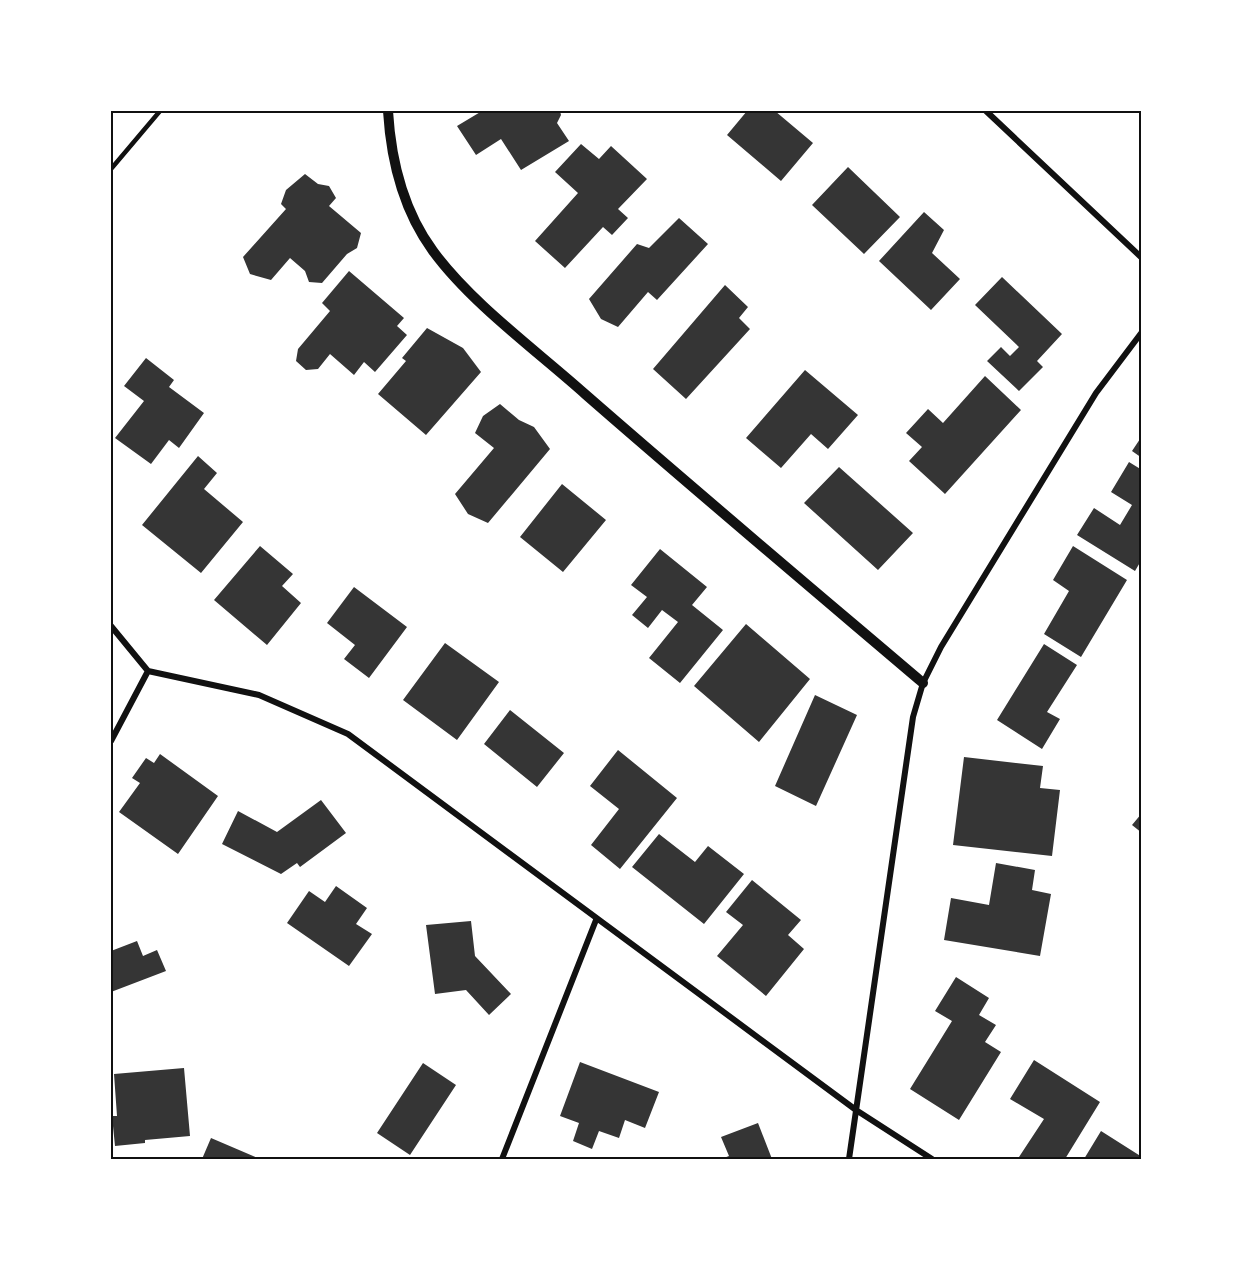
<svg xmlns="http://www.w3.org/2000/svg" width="1253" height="1270" viewBox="0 0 1253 1270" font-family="Barlow,sans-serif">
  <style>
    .building { fill: #353535 }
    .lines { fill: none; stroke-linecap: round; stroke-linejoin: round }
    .service { stroke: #111; stroke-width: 4.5 }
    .minor { stroke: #111; stroke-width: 6 }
    .tertiary { stroke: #111; stroke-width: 10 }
    .neatline { fill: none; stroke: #111; stroke-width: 2 }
  </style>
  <rect width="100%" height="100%" fill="#fff"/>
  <path class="building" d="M 482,111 L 560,111 L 561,115 L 557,123 L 569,141 L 521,170 L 501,139 L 476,155 L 457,126 Z
    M 747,111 L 775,111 L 813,143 L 781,181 L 727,135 Z
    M 581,144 L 599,159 L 611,146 L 647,179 L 618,209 L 628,218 L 612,235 L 603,227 L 565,268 L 535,241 L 578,193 L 555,172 Z
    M 848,167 L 900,217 L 864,254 L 812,205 Z
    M 305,174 L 318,184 L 329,186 L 336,198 L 329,206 L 361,233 L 357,248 L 347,254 L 322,283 L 309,282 L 305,271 L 290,258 L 271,280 L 250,274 L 243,257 L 286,209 L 281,204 L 286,190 Z
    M 924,212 L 944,230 L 932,253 L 960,279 L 931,310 L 879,261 Z
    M 679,218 L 708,244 L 657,300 L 648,292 L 618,327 L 601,319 L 589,299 L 637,244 L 649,248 Z
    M 349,271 L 404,318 L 397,326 L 407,335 L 375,372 L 364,362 L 354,375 L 330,354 L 318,369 L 306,370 L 296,361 L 298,349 L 330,311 L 322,303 Z
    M 1002,277 L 1062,334 L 1037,361 L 1043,367 L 1019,391 L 987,361 L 1001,347 L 1010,356 L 1019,347 L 975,305 Z
    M 725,285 L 748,307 L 739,318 L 750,329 L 686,399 L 653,369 Z
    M 427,328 L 463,348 L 481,372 L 426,435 L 378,394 L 406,361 L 402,358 Z
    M 146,358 L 174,380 L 169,387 L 204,413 L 179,448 L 169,440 L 151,464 L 115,438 L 144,401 L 124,386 Z
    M 805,370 L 858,415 L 828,449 L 811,434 L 781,468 L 746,438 Z
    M 985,376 L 1021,410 L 945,494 L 909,461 L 922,447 L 906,433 L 928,409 L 943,423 Z
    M 500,404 L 519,420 L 534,427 L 550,449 L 488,523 L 468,514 L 455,494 L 494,448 L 475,433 L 483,416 Z
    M 1142,436 L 1142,458 L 1132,451 Z
    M 198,456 L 217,473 L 204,489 L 243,522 L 201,573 L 142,525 Z
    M 1129,462 L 1142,470 L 1142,559 L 1135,571 L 1077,535 L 1094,508 L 1120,525 L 1132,505 L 1111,492 Z
    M 839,467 L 913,533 L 878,570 L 804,503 Z
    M 562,484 L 606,520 L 563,572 L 520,537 Z
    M 260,546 L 293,574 L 282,586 L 301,603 L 267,645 L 214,600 Z
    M 1073,546 L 1127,580 L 1081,657 L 1044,634 L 1069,591 L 1053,580 Z
    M 660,549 L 707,587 L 692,605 L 723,630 L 680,683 L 649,658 L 678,622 L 662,610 L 648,628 L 632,615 L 647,597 L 631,585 Z
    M 354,587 L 407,627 L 369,678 L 344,659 L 355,645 L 327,623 Z
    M 746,624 L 810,679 L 759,742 L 694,686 Z
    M 445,643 L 499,682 L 457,740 L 403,700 Z
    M 1044,644 L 1077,665 L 1047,712 L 1060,719 L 1042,749 L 997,720 Z
    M 815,695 L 857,715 L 816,806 L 775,786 Z
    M 510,710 L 564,753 L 537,787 L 484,744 Z
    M 618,750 L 677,798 L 620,869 L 591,845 L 619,809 L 590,786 Z
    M 160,754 L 218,796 L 178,854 L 119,812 L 140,783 L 132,778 L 146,758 L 154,763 Z
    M 964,757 L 1043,766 L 1040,788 L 1060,790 L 1052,856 L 953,845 Z
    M 321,800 L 346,833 L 300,867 L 297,863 L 281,874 L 222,844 L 238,811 L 277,832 Z
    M 1142,813 L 1142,833 L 1132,825 Z
    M 659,834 L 695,862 L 708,846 L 744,874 L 704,924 L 632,867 Z
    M 996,863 L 1035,870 L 1032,890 L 1051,894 L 1040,956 L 944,940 L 951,898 L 989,905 Z
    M 752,880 L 801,920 L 788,935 L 804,949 L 766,996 L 717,956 L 743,925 L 726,912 Z
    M 336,886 L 367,908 L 356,924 L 372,934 L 349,966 L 287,923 L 309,891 L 325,902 Z
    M 471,921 L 475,956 L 511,994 L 489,1015 L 466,990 L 435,994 L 426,925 Z
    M 137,941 L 143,956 L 157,950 L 166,971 L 111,992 L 111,951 Z
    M 956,977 L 989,998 L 979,1015 L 996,1025 L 985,1042 L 1001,1052 L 959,1120 L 910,1089 L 952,1021 L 935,1011 Z
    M 1034,1060 L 1100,1102 L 1065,1159 L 1019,1157 L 1044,1119 L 1010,1099 Z
    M 580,1062 L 659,1092 L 645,1128 L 625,1120 L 619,1138 L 599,1131 L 592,1149 L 573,1141 L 579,1123 L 560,1116 Z
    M 423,1063 L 456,1085 L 410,1155 L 377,1133 Z
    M 184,1068 L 190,1136 L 145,1140 L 145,1143 L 115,1146 L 112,1116 L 117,1116 L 114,1074 Z
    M 758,1123 L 772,1159 L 721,1159 L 729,1156 L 721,1137 Z
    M 1101,1131 L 1142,1157 L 1142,1159 L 1084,1159 Z
    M 211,1138 L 260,1159 L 202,1159 Z"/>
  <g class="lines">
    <path class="service" d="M 111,169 L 160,111"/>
    <path class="minor" d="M 986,111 L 1142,258
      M 111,626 L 148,671 L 259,695 L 348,734 L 856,1110 L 932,1159
      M 111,741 L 148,671
      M 502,1159 L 596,920
      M 849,1159 L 913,717 L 923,683 L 941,647 L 1096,393 L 1142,332"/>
    <path class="tertiary" d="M 388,111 C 391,161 403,210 433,251 C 471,303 537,351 585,394 C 696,491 810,587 923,683"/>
  </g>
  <rect width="1253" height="1270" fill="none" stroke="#ffffff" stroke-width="225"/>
  <rect x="112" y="112" width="1028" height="1046" class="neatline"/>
</svg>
